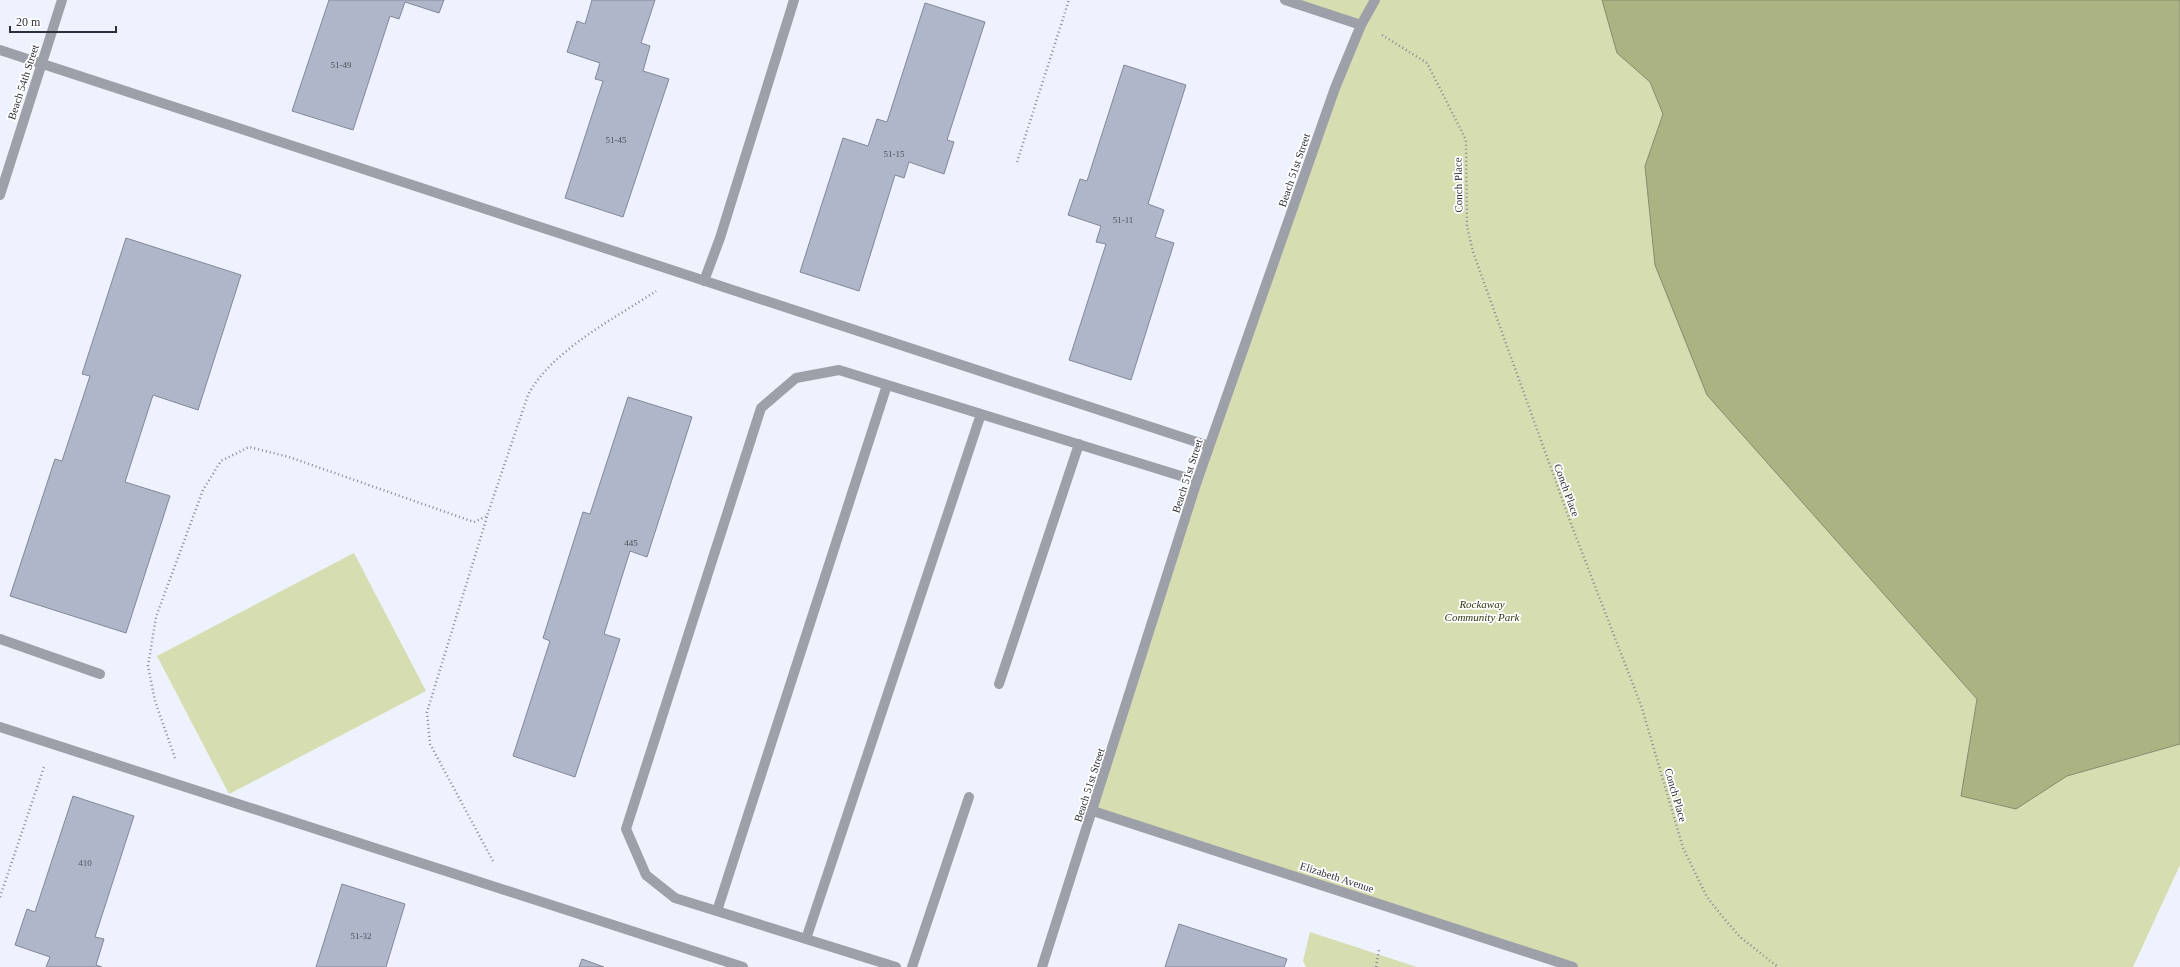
<svg xmlns="http://www.w3.org/2000/svg" width="2180" height="967" viewBox="0 0 2180 967" font-family="Georgia,serif">
  <style>
    .green { fill: #d6ddb0 }
    .water { fill: #abb383; stroke: #868c6c }
    .building { fill: #b0b6c9; stroke: #828799 }
    .lines { fill: none; stroke-linecap: round; stroke-linejoin: round }
    .path { stroke: #868993; stroke-width: 2.5; stroke-dasharray: 1 3; stroke-linecap: butt }
    .service { stroke: #9da0a8; stroke-width: 10 }
    .minor { stroke: #9da0a8; stroke-width: 10 }
    .labels { text-anchor: middle; stroke-width: 3.5; stroke-linejoin: round; paint-order: stroke }
    .number-label { font-size: 9px; fill: #4e525c }
    .street-label { font-size: 11px; fill: #2e3038; stroke: #fff }
    .park-label { font-size: 11px; font-style: italic; fill: #30340e; stroke: #fff }
  </style>
  <rect width="100%" height="100%" fill="#eef2fe"/>
  <path class="green" d="M 1285,0 L 1602,0 L 1617,53 L 1650,82 L 1663,114 L 1645,166 L 1707,395 L 1977,699 L 1961,796 L 2016,809 L 2067,776 L 2180,744 L 2180,865 L 2133,967 L 1573,967 L 1093,811 L 1197,481 L 1360,25 Z
    M 354,553 L 426,691 L 229,794 L 157,656 Z
    M 1310,932 L 1417,967 L 1306,967 L 1303,961 Z"/>
  <path class="water" d="M 1602,0 L 2180,0 L 2180,744 L 2067,776 L 2016,809 L 1961,796 L 1977,699 L 1707,395 L 1655,265 L 1645,166 L 1663,114 L 1650,82 L 1617,53 Z"/>
  <path class="building" d="M 329,0 L 444,0 L 439,13 L 405,2 L 399,19 L 390,16 L 353,130 L 292,111 Z
    M 592,0 L 655,0 L 641,43 L 650,46 L 643,71 L 669,79 L 623,217 L 565,198 L 603,81 L 595,79 L 600,63 L 567,52 L 577,21 L 585,24 Z
    M 925,3 L 985,22 L 947,140 L 954,142 L 944,174 L 909,162 L 904,178 L 895,175 L 859,291 L 800,272 L 843,138 L 868,146 L 877,119 L 887,122 Z
    M 1124,65 L 1186,85 L 1148,204 L 1164,210 L 1155,237 L 1174,243 L 1131,380 L 1069,360 L 1106,244 L 1096,242 L 1101,226 L 1068,215 L 1080,179 L 1087,181 Z
    M 126,238 L 241,275 L 198,410 L 153,395 L 125,482 L 170,496 L 126,633 L 10,596 L 55,459 L 62,461 L 90,376 L 82,374 Z
    M 628,397 L 692,417 L 647,557 L 630,551 L 604,634 L 620,639 L 575,777 L 513,756 L 550,641 L 543,638 L 583,512 L 590,514 Z
    M 73,796 L 134,816 L 95,937 L 104,939 L 96,965 L 102,967 L 46,967 L 50,957 L 15,945 L 27,909 L 35,912 Z
    M 342,884 L 405,904 L 386,967 L 316,967 Z
    M 1179,924 L 1287,959 L 1284,967 L 1165,967 Z
    M 582,959 L 604,967 L 579,967 Z"/>
  <g class="lines">
    <path class="path" d="M 1382,35 L 1427,63 L 1466,140 L 1467,226 L 1473,252 L 1573,529 L 1642,708 L 1683,848 L 1707,897 L 1722,916 L 1740,937 L 1778,967
      M 1017,162 L 1069,0
      M 487,517 L 427,712 L 430,744 L 493,861
      M 175,758 L 155,701 L 148,666 L 156,617 L 203,490 L 221,461 L 249,447 L 289,457 L 474,522 L 487,516 L 528,395 C 552,350 614,319 656,291
      M 0,897 L 44,767
      M 1376,967 L 1379,950"/>
    <path class="service" d="M 0,50 L 1209,446
      M 704,281 L 720,238 L 794,0
      M 0,639 L 100,674
      M 999,684 L 1079,444
      M 0,727 L 743,967
      M 717,911 L 887,385
      M 806,939 L 981,414
      M 896,967 L 675,898 L 646,875 L 626,829 L 761,408 L 796,378 L 839,370 L 1197,481
      M 912,967 L 969,797"/>
    <path class="minor" d="M 1285,0 L 1361,25
      M 0,195 L 62,0
      M 1093,811 L 1573,967
      M 1042,967 L 1197,481 L 1335,88 L 1361,25 L 1375,0"/>
  </g>
  <g class="labels">
    <g class="number-label">
      <text x="341" y="68">51-49</text>
      <text x="616" y="143">51-45</text>
      <text x="894" y="157">51-15</text>
      <text x="1123" y="223">51-11</text>
      <text x="631" y="546">445</text>
      <text x="85" y="866">410</text>
      <text x="361" y="939">51-32</text>
    </g>
    <g class="street-label">
      <text transform="translate(23 82) rotate(-72)" y="4">Beach 54th Street</text>
      <text transform="translate(1294 170) rotate(-71)" y="4">Beach 51st Street</text>
      <text transform="translate(1458 185) rotate(-91)" y="4">Conch Place</text>
      <text transform="translate(1187 476) rotate(-72)" y="4">Beach 51st Street</text>
      <text transform="translate(1567 490) rotate(70)" y="4">Conch Place</text>
      <text transform="translate(1089 785) rotate(-72)" y="4">Beach 51st Street</text>
      <text transform="translate(1676 795) rotate(74)" y="4">Conch Place</text>
      <text transform="translate(1337 877) rotate(18)" y="4">Elizabeth Avenue</text>
    </g>
    <g class="park-label">
      <text x="1482" y="608">Rockaway<tspan x="1482" dy="13">Community Park</tspan></text>
    </g>
  </g>
  <path d="M10 26v6h106v-6" fill="none" stroke="#2e3038" stroke-width="2"/>
  <text x="16" y="26" font-size="12" fill="#2e3038" stroke="#ffffff" stroke-width="3" paint-order="stroke">20 m</text>
</svg>
